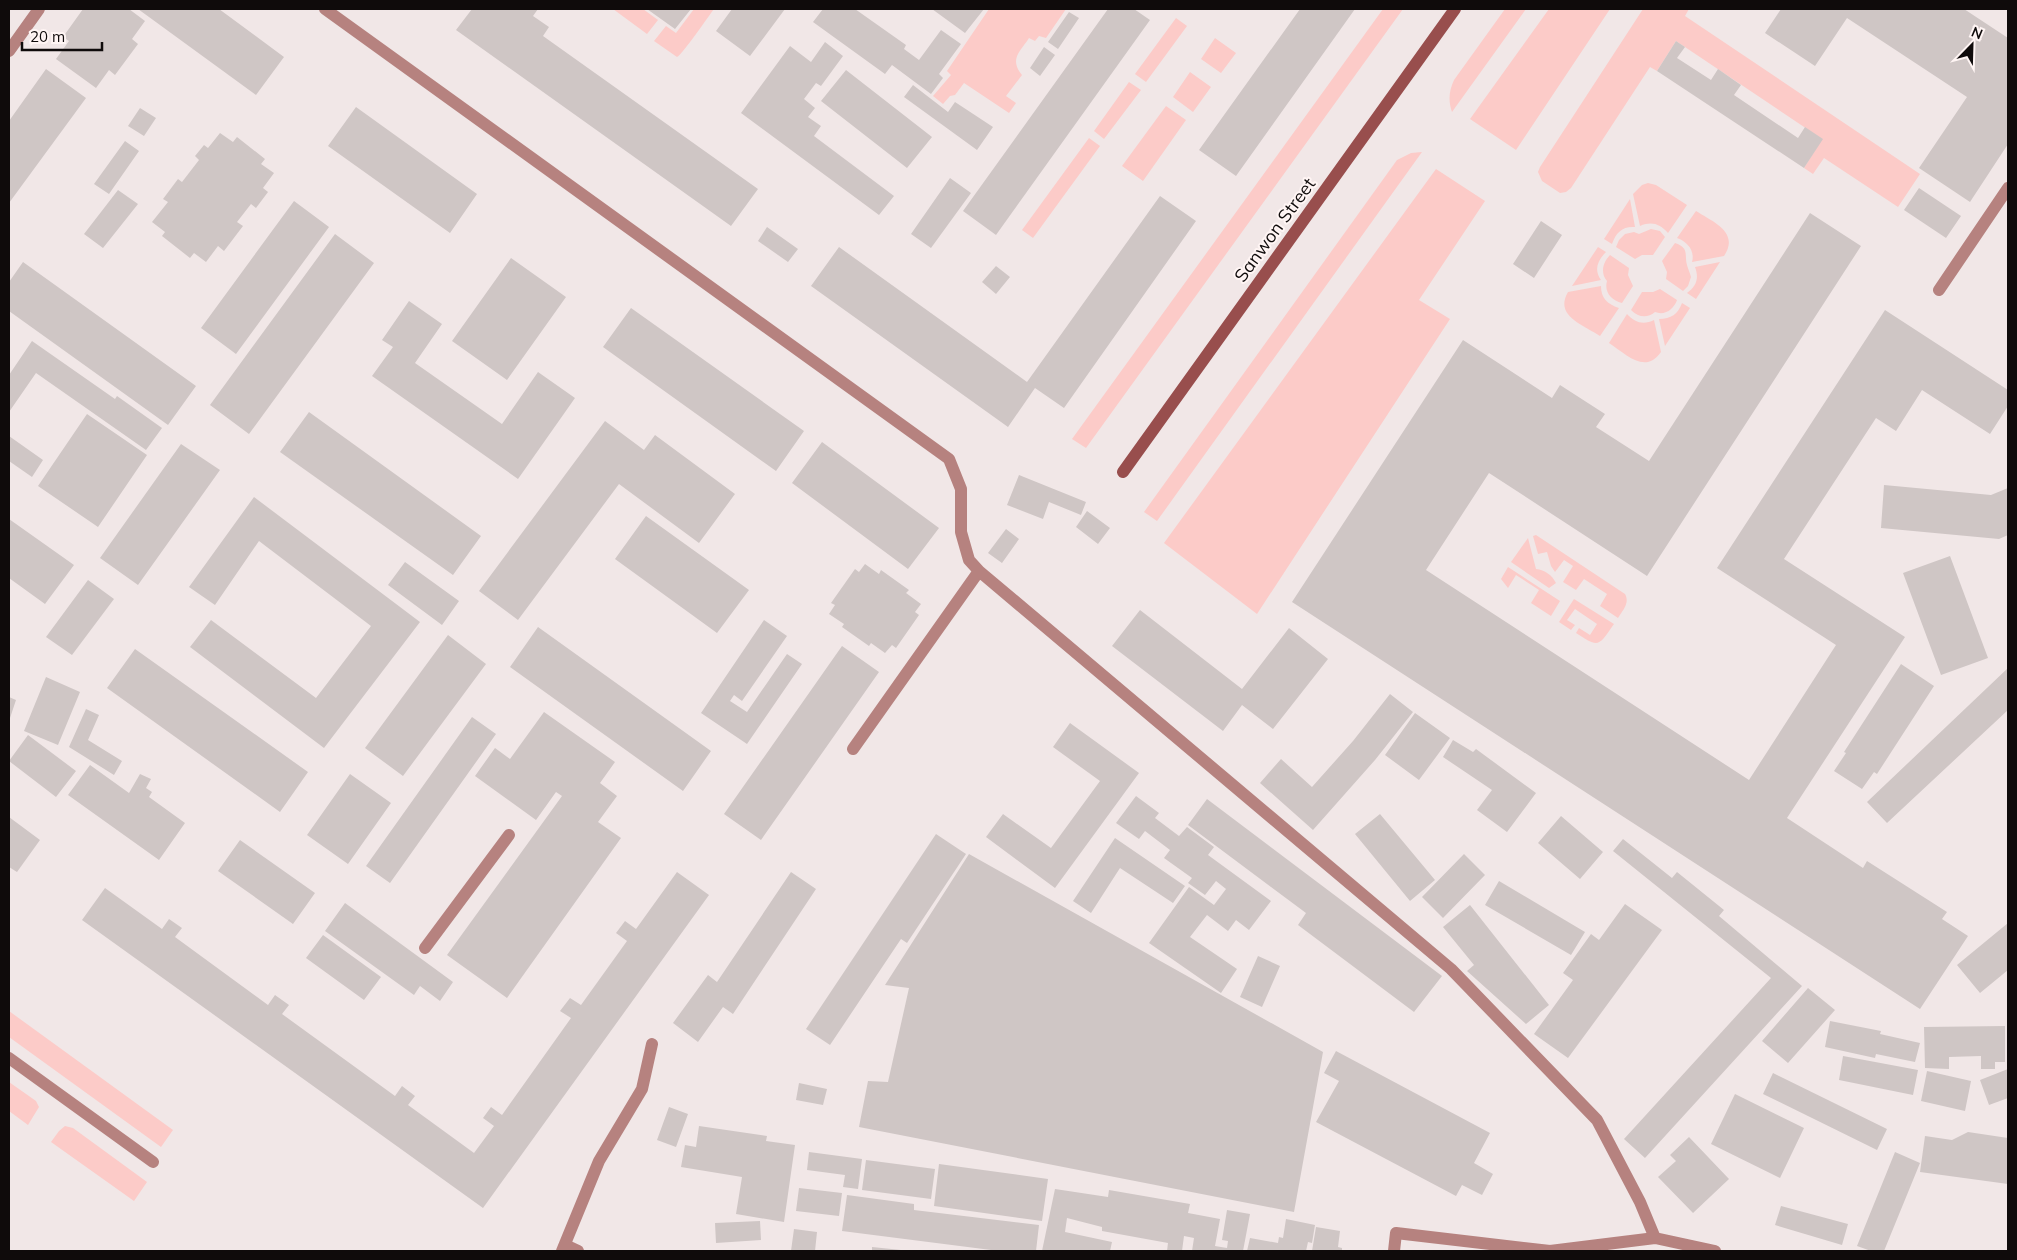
<svg xmlns="http://www.w3.org/2000/svg" width="2017" height="1260" viewBox="0 0 2017 1260" font-family="Mulish,sans-serif">
  <style>
    .green { fill: #fccbc8 }
    .building { fill: #cfc6c5 }
    .lines { fill: none; stroke-linecap: round; stroke-linejoin: round }
    .minor { stroke: #b6827f; stroke-width: 12 }
    .tertiary { stroke: #b6827f; stroke-width: 12 }
    .secondary { stroke: #984e4d; stroke-width: 12 }
    .labels { text-anchor: middle; stroke-width: 4; stroke-linejoin: round; paint-order: stroke }
    .street-label { font-size: 18px; fill: #0f0b0b; stroke: #fff5f4 }
  </style>
  <rect width="100%" height="100%" fill="#f1e7e7"/>
  <path class="green" d="M 613,9 L 643,9 L 658,20 L 647,34 Z
    M 694,9 L 714,9 C 708,17 682,55 677,57 L 654,41 L 666,26 L 676,33 Z
    M 989,9 L 1066,9 L 1046,38 L 1039,36 L 1035,41 L 1029,38 C 1020,52 1009,59 1022,75 L 1006,96 L 1016,103 L 1009,113 L 964,83 L 955,95 L 950,96 L 943,104 L 933,96 L 951,75 L 947,71 Z
    M 1383,9 L 1403,9 L 1086,448 L 1072,439 Z
    M 1505,9 L 1526,9 L 1452,112 C 1448,100 1449,91 1454,80 Z
    M 1549,9 L 1610,9 L 1516,150 L 1470,119 Z
    M 1643,9 L 1689,9 L 1685,16 L 1920,174 L 1898,207 L 1824,158 L 1813,174 L 1804,168 L 1822,139 L 1676,41 L 1657,71 L 1650,67 L 1571,188 L 1566,192 L 1560,193 L 1542,181 L 1538,172 L 1540,167 Z
    M 1176,18 L 1187,26 L 1146,82 L 1135,74 Z
    M 1215,38 L 1236,53 L 1221,73 L 1201,59 Z
    M 1190,72 L 1211,87 L 1193,112 L 1173,97 Z
    M 1129,82 L 1141,90 L 1104,139 L 1094,131 Z
    M 1166,106 L 1186,120 L 1143,181 L 1122,166 Z
    M 1089,138 L 1100,146 L 1033,238 L 1022,230 Z
    M 1422,152 L 1157,521 L 1144,512 L 1397,160 L 1411,153 Z
    M 1436,169 L 1485,201 L 1419,300 L 1450,319 L 1257,614 L 1164,543 Z
    M 1648,183 L 1656,185 L 1687,205 L 1668,233 C 1660,224 1652,221 1640,226 L 1633,194 L 1642,185 Z
    M 1630,199 L 1635,227 C 1623,226 1616,232 1612,244 L 1604,239 Z
    M 1696,211 C 1713,222 1740,232 1724,256 L 1692,262 C 1695,251 1688,242 1677,238 Z
    M 1651,229 L 1660,231 L 1665,237 L 1653,255 L 1642,255 L 1635,259 L 1616,247 L 1619,240 L 1625,234 L 1634,232 L 1639,234 Z
    M 1675,243 C 1690,248 1684,255 1687,265 C 1688,269 1690,273 1691,277 L 1688,286 L 1683,291 L 1666,279 L 1667,272 L 1662,261 Z
    M 1598,247 L 1606,252 C 1597,261 1594,270 1601,280 L 1572,286 Z
    M 1610,255 L 1629,268 L 1628,275 L 1633,286 L 1622,303 C 1611,300 1604,292 1607,281 C 1600,273 1603,262 1610,255 Z
    M 1720,262 L 1696,299 L 1687,293 C 1697,286 1699,278 1695,267 Z
    M 1601,286 C 1601,298 1607,304 1619,308 L 1600,336 C 1583,325 1554,316 1568,292 Z
    M 1660,289 L 1677,300 C 1674,309 1665,316 1655,312 C 1647,319 1638,317 1631,310 L 1642,292 L 1653,292 Z
    M 1682,303 L 1690,308 L 1665,346 L 1659,319 C 1671,319 1678,314 1682,303 Z
    M 1627,314 C 1635,323 1644,325 1654,320 L 1661,352 C 1645,375 1626,354 1609,343 Z
    M 1536,535 L 1625,594 C 1630,603 1623,610 1618,618 L 1600,606 L 1607,594 L 1584,579 L 1576,590 L 1563,582 L 1573,566 L 1564,560 L 1555,572 L 1551,566 L 1547,552 L 1538,554 L 1533,536 Z
    M 1528,538 L 1536,569 C 1545,570 1552,575 1556,583 L 1549,588 L 1511,562 Z
    M 1508,567 L 1560,601 L 1551,616 L 1531,603 L 1539,590 L 1516,575 L 1508,588 L 1501,579 Z
    M 1574,599 L 1614,624 C 1598,647 1599,648 1576,633 L 1579,628 L 1590,635 L 1597,624 L 1575,609 L 1567,620 L 1575,625 L 1571,630 L 1559,622 Z
    M 9,1011 L 173,1130 L 161,1147 L 9,1037 Z
    M 9,1082 L 36,1101 L 39,1107 L 28,1125 L 9,1111 Z
    M 65,1126 L 73,1128 L 147,1182 L 134,1201 L 51,1142 L 59,1131 Z"/>
  <path class="building" d="M 83,9 L 129,9 L 145,21 L 132,39 L 138,44 L 115,75 L 109,70 L 96,88 L 56,59 L 69,41 L 63,37 Z
    M 138,9 L 219,9 L 284,57 L 256,95 Z
    M 472,9 L 538,9 L 533,16 L 549,27 L 543,36 L 758,189 L 731,226 L 456,30 Z
    M 647,9 L 691,9 L 675,29 Z
    M 732,9 L 785,9 L 750,56 L 716,31 Z
    M 823,9 L 855,9 L 906,45 L 904,49 L 919,60 L 941,30 L 961,44 L 939,74 L 943,78 L 931,94 L 892,65 L 885,74 L 813,22 Z
    M 932,9 L 984,9 L 965,33 Z
    M 1108,9 L 1134,9 L 1150,20 L 996,235 L 963,211 Z
    M 1300,9 L 1355,9 L 1236,176 L 1199,150 Z
    M 1781,9 L 1964,9 L 2008,38 L 2008,144 L 1970,202 L 1919,168 L 1967,97 L 1847,18 L 1815,66 L 1765,33 Z
    M 1069,12 L 1079,18 L 1058,49 L 1048,42 Z
    M 1676,41 L 1685,47 L 1677,58 L 1711,80 L 1718,69 L 1741,85 L 1734,95 L 1798,138 L 1805,127 L 1823,139 L 1804,168 L 1657,71 Z
    M 825,42 L 843,56 L 821,86 L 816,83 L 804,99 L 815,108 L 808,117 L 821,126 L 814,136 L 894,196 L 879,215 L 741,113 L 790,46 L 811,62 Z
    M 1044,47 L 1055,55 L 1040,76 L 1030,68 Z
    M 46,69 L 86,98 L 9,203 L 9,121 Z
    M 846,70 L 932,137 L 907,168 L 821,101 Z
    M 913,85 L 948,112 L 955,102 L 993,127 L 977,150 L 904,97 Z
    M 356,107 L 477,194 L 450,233 L 328,146 Z
    M 140,108 L 156,118 L 144,136 L 128,126 Z
    M 220,133 L 233,142 L 237,137 L 265,159 L 261,164 L 274,173 L 263,188 L 268,192 L 256,208 L 251,204 L 237,222 L 243,226 L 224,251 L 218,246 L 206,262 L 194,253 L 190,258 L 162,236 L 165,232 L 152,222 L 168,202 L 163,199 L 178,179 L 182,182 L 199,160 L 195,156 L 204,145 L 208,148 Z
    M 125,141 L 139,151 L 109,194 L 94,184 Z
    M 950,178 L 971,193 L 931,248 L 911,234 Z
    M 1919,188 L 1961,216 L 1946,238 L 1904,210 Z
    M 118,190 L 138,204 L 103,248 L 84,234 Z
    M 1160,196 L 1196,221 L 1064,408 L 1035,388 L 1008,427 L 811,286 L 839,247 L 1027,382 Z
    M 294,201 L 329,227 L 236,354 L 201,328 Z
    M 1810,213 L 1861,246 L 1647,576 L 1489,473 L 1426,570 L 1749,780 L 1836,645 L 1717,568 L 1885,310 L 2008,390 L 2008,406 L 1990,434 L 1922,390 L 1896,431 L 1876,418 L 1784,559 L 1905,637 L 1787,818 L 1863,868 L 1867,861 L 1947,912 L 1942,919 L 1968,936 L 1920,1009 L 1292,602 L 1463,340 L 1552,398 L 1560,385 L 1605,414 L 1596,427 L 1649,461 Z
    M 1541,221 L 1562,235 L 1534,278 L 1513,264 Z
    M 767,227 L 798,249 L 788,262 L 758,241 Z
    M 335,234 L 374,263 L 249,434 L 210,405 Z
    M 511,258 L 566,297 L 507,380 L 452,341 Z
    M 23,262 L 196,386 L 168,425 L 9,311 L 9,282 Z
    M 996,266 L 1010,277 L 996,294 L 982,282 Z
    M 409,301 L 442,324 L 415,363 L 502,424 L 538,372 L 575,398 L 518,479 L 372,376 L 393,347 L 382,340 Z
    M 631,308 L 804,431 L 776,471 L 603,347 Z
    M 32,341 L 115,399 L 117,396 L 162,428 L 146,450 L 36,373 L 9,412 L 9,375 Z
    M 309,412 L 481,536 L 453,575 L 280,452 Z
    M 87,414 L 147,455 L 98,527 L 38,486 Z
    M 605,421 L 644,450 L 655,435 L 735,494 L 699,543 L 619,484 L 518,620 L 479,591 Z
    M 9,436 L 43,460 L 32,477 L 9,461 Z
    M 822,442 L 939,528 L 908,569 L 792,483 Z
    M 181,444 L 220,470 L 138,585 L 100,558 Z
    M 1019,475 L 1086,502 L 1081,515 L 1049,502 L 1043,519 L 1007,505 Z
    M 1884,485 L 1991,495 L 2008,488 L 2008,535 L 1999,539 L 1881,528 Z
    M 254,497 L 420,622 L 324,748 L 190,647 L 211,620 L 316,698 L 371,626 L 259,541 L 215,605 L 189,587 Z
    M 1087,511 L 1110,528 L 1098,544 L 1076,527 Z
    M 646,516 L 749,590 L 717,633 L 615,559 Z
    M 9,519 L 74,565 L 45,604 L 9,578 Z
    M 1006,529 L 1019,539 L 1002,563 L 988,553 Z
    M 1950,556 L 1988,658 L 1941,675 L 1903,573 Z
    M 405,562 L 459,601 L 442,625 L 388,585 Z
    M 865,564 L 879,574 L 881,570 L 909,590 L 906,593 L 921,604 L 915,612 L 919,615 L 896,648 L 892,645 L 885,653 L 871,643 L 869,646 L 842,627 L 844,624 L 829,614 L 835,605 L 831,603 L 855,569 L 859,572 Z
    M 88,580 L 114,599 L 72,655 L 46,637 Z
    M 1140,610 L 1242,689 L 1289,628 L 1328,659 L 1273,729 L 1242,705 L 1223,731 L 1112,646 Z
    M 764,620 L 787,636 L 742,701 L 734,695 L 730,701 L 747,712 L 787,654 L 802,664 L 747,744 L 701,713 Z
    M 538,627 L 711,751 L 683,791 L 510,667 Z
    M 448,635 L 486,664 L 403,776 L 365,748 Z
    M 842,646 L 879,672 L 761,840 L 724,814 Z
    M 135,649 L 308,772 L 280,812 L 107,688 Z
    M 1901,664 L 1934,686 L 1877,774 L 1874,772 L 1862,789 L 1834,771 L 1846,753 L 1844,752 Z
    M 2008,668 L 2008,710 L 1887,823 L 1867,802 Z
    M 46,677 L 80,692 L 58,745 L 24,731 Z
    M 1390,694 L 1413,712 L 1375,760 L 1313,830 L 1260,783 L 1281,759 L 1312,787 L 1353,741 Z
    M 9,697 L 16,700 L 9,721 Z
    M 86,709 L 99,715 L 88,740 L 122,761 L 114,775 L 69,747 Z
    M 544,712 L 615,762 L 600,783 L 617,796 L 598,822 L 621,838 L 507,998 L 447,955 L 562,796 L 556,792 L 536,820 L 475,776 L 495,748 L 510,759 Z
    M 1415,713 L 1450,738 L 1419,780 L 1385,755 Z
    M 472,717 L 496,734 L 390,883 L 366,866 Z
    M 1070,723 L 1139,773 L 1055,888 L 986,837 L 1003,814 L 1051,848 L 1100,781 L 1053,747 Z
    M 28,735 L 76,771 L 56,797 L 9,761 Z
    M 1453,740 L 1473,752 L 1476,749 L 1536,793 L 1507,832 L 1477,810 L 1492,790 L 1443,757 Z
    M 90,765 L 129,793 L 140,774 L 151,779 L 146,788 L 152,792 L 149,797 L 185,823 L 159,860 L 68,795 Z
    M 350,774 L 391,803 L 348,864 L 307,835 Z
    M 1136,796 L 1159,813 L 1155,818 L 1179,836 L 1187,827 L 1214,847 L 1208,855 L 1271,901 L 1249,930 L 1236,920 L 1228,931 L 1207,915 L 1190,937 L 1237,969 L 1221,993 L 1149,943 L 1189,887 L 1214,905 L 1226,889 L 1216,881 L 1205,895 L 1188,883 L 1192,878 L 1164,858 L 1170,850 L 1145,831 L 1139,839 L 1116,823 Z
    M 1207,799 L 1442,976 L 1414,1012 L 1298,925 L 1306,913 L 1188,825 Z
    M 1380,814 L 1435,880 L 1410,901 L 1355,834 Z
    M 1561,816 L 1603,852 L 1580,879 L 1538,843 Z
    M 9,817 L 40,840 L 17,872 L 9,867 Z
    M 936,834 L 966,854 L 907,943 L 901,939 L 830,1045 L 806,1029 Z
    M 1115,838 L 1185,886 L 1173,903 L 1120,868 L 1091,913 L 1073,901 Z
    M 1623,839 L 1672,878 L 1677,872 L 1724,910 L 1719,916 L 1802,986 L 1645,1158 L 1624,1139 L 1771,978 L 1613,851 Z
    M 240,840 L 315,893 L 293,924 L 218,871 Z
    M 969,854 L 1323,1052 L 1294,1212 L 859,1127 L 868,1081 L 888,1082 L 909,988 L 885,985 Z
    M 1464,854 L 1485,875 L 1443,918 L 1422,897 Z
    M 677,872 L 709,895 L 483,1208 L 82,920 L 105,888 L 162,929 L 169,919 L 182,928 L 175,937 L 268,1005 L 275,995 L 289,1005 L 282,1014 L 395,1096 L 402,1086 L 415,1096 L 408,1105 L 474,1153 L 494,1126 L 483,1118 L 491,1107 L 502,1115 L 571,1018 L 560,1011 L 570,998 L 581,1005 L 627,941 L 616,933 L 625,921 L 636,929 Z
    M 791,872 L 816,889 L 733,1014 L 723,1007 L 698,1042 L 673,1023 L 708,975 L 717,982 Z
    M 1499,881 L 1585,932 L 1571,955 L 1485,905 Z
    M 345,903 L 453,982 L 440,1001 L 420,986 L 414,995 L 325,931 Z
    M 1625,904 L 1662,930 L 1568,1058 L 1534,1034 L 1573,980 L 1563,973 L 1591,934 L 1599,940 Z
    M 1470,905 L 1549,1005 L 1526,1024 L 1467,971 L 1474,965 L 1443,927 Z
    M 2008,923 L 2008,970 L 1980,993 L 1957,965 Z
    M 323,935 L 381,977 L 364,1000 L 306,958 Z
    M 1258,956 L 1280,966 L 1262,1007 L 1240,997 Z
    M 1808,988 L 1835,1010 L 1788,1063 L 1762,1041 Z
    M 1830,1021 L 1881,1031 L 1880,1034 L 1920,1043 L 1915,1062 L 1876,1054 L 1875,1058 L 1825,1047 Z
    M 2005,1026 L 2005,1062 L 1995,1062 L 1995,1069 L 1981,1069 L 1981,1056 L 1949,1057 L 1949,1069 L 1925,1068 L 1924,1027 Z
    M 1336,1051 L 1490,1133 L 1474,1163 L 1493,1174 L 1482,1195 L 1462,1185 L 1456,1196 L 1316,1122 L 1339,1081 L 1324,1073 Z
    M 1843,1056 L 1918,1070 L 1913,1095 L 1839,1080 Z
    M 2008,1069 L 2008,1098 L 1989,1105 L 1980,1080 Z
    M 1927,1071 L 1971,1081 L 1965,1111 L 1921,1101 Z
    M 1773,1073 L 1887,1129 L 1877,1150 L 1763,1094 Z
    M 799,1083 L 827,1089 L 823,1105 L 796,1100 Z
    M 1735,1094 L 1804,1128 L 1780,1178 L 1711,1144 Z
    M 669,1107 L 688,1114 L 676,1147 L 657,1140 Z
    M 699,1126 L 767,1136 L 766,1141 L 795,1145 L 784,1222 L 736,1214 L 742,1177 L 681,1167 L 685,1145 L 696,1147 Z
    M 1968,1132 L 2008,1138 L 2008,1184 L 1920,1172 L 1925,1136 L 1952,1140 Z
    M 1689,1137 L 1729,1179 L 1693,1213 L 1658,1177 L 1676,1161 L 1670,1155 Z
    M 809,1152 L 862,1159 L 858,1189 L 843,1187 L 845,1175 L 807,1170 Z
    M 1895,1152 L 1920,1163 L 1884,1251 L 1871,1251 L 1857,1246 Z
    M 866,1160 L 935,1169 L 931,1199 L 862,1190 Z
    M 939,1164 L 1048,1179 L 1042,1221 L 934,1206 Z
    M 799,1188 L 842,1193 L 839,1216 L 796,1211 Z
    M 1055,1189 L 1108,1197 L 1109,1190 L 1190,1204 L 1188,1213 L 1220,1219 L 1215,1246 L 1227,1248 L 1228,1241 L 1222,1240 L 1227,1210 L 1250,1214 L 1243,1251 L 1192,1251 L 1194,1238 L 1184,1236 L 1182,1251 L 1167,1251 L 1168,1243 L 1102,1231 L 1102,1227 L 1067,1218 L 1065,1232 L 1112,1242 L 1110,1251 L 1042,1251 Z
    M 847,1195 L 914,1204 L 914,1210 L 1039,1225 L 1036,1251 L 999,1251 L 842,1231 Z
    M 1781,1206 L 1848,1224 L 1842,1245 L 1775,1225 Z
    M 1286,1219 L 1315,1225 L 1312,1243 L 1308,1242 L 1306,1251 L 1247,1251 L 1250,1238 L 1278,1243 L 1279,1237 L 1283,1238 Z
    M 760,1221 L 761,1240 L 716,1243 L 715,1223 Z
    M 1316,1227 L 1340,1231 L 1338,1247 L 1342,1248 L 1342,1251 L 1312,1251 Z
    M 794,1229 L 817,1232 L 815,1251 L 791,1251 Z
    M 872,1247 L 901,1250 L 901,1251 L 872,1251 Z"/>
  <g class="lines">
    <path class="minor" d="M 325,9 L 949,459 L 961,489 L 961,532 L 969,560 L 979,571 L 1451,969 L 1597,1120 L 1640,1202 L 1655,1238
      M 1939,290 L 2008,188
      M 853,749 L 979,571
      M 425,948 L 509,835
      M 9,1058 L 153,1162
      M 565,1245 L 578,1251
      M 562,1251 L 599,1161 L 642,1089 L 652,1044
      M 1394,1251 L 1396,1233 L 1550,1251 L 1655,1238 L 1715,1251"/>
    <path class="tertiary" d="M 9,51 L 39,9"/>
    <path class="secondary" d="M 1123,472 L 1455,9"/>
  </g>
  <g class="labels">
    <g class="street-label">
      <text transform="translate(1275 230) rotate(-54)" y="6">Sanwon Street</text>
    </g>
  </g>
  <rect width="2017" height="1260" fill="none" stroke="#0f0b0b" stroke-width="20"/>
  <g transform="translate(1972 45) rotate(23)" stroke="#fff5f4" stroke-width="4" paint-order="stroke">
  <path d="M0-4L9 19L0 12L-9 19Z" fill="#0f0b0b"/>
  <text y="-8" font-size="14" font-weight="bold" text-anchor="middle" fill="#0f0b0b">N</text>
  </g>
  <path d="M22 42v8h80v-8" fill="none" stroke="#0f0b0b" stroke-width="2.5"/>
  <text x="30" y="42" font-size="15" fill="#0f0b0b" stroke="#fff5f4" stroke-width="4" paint-order="stroke">20 m</text>
</svg>
